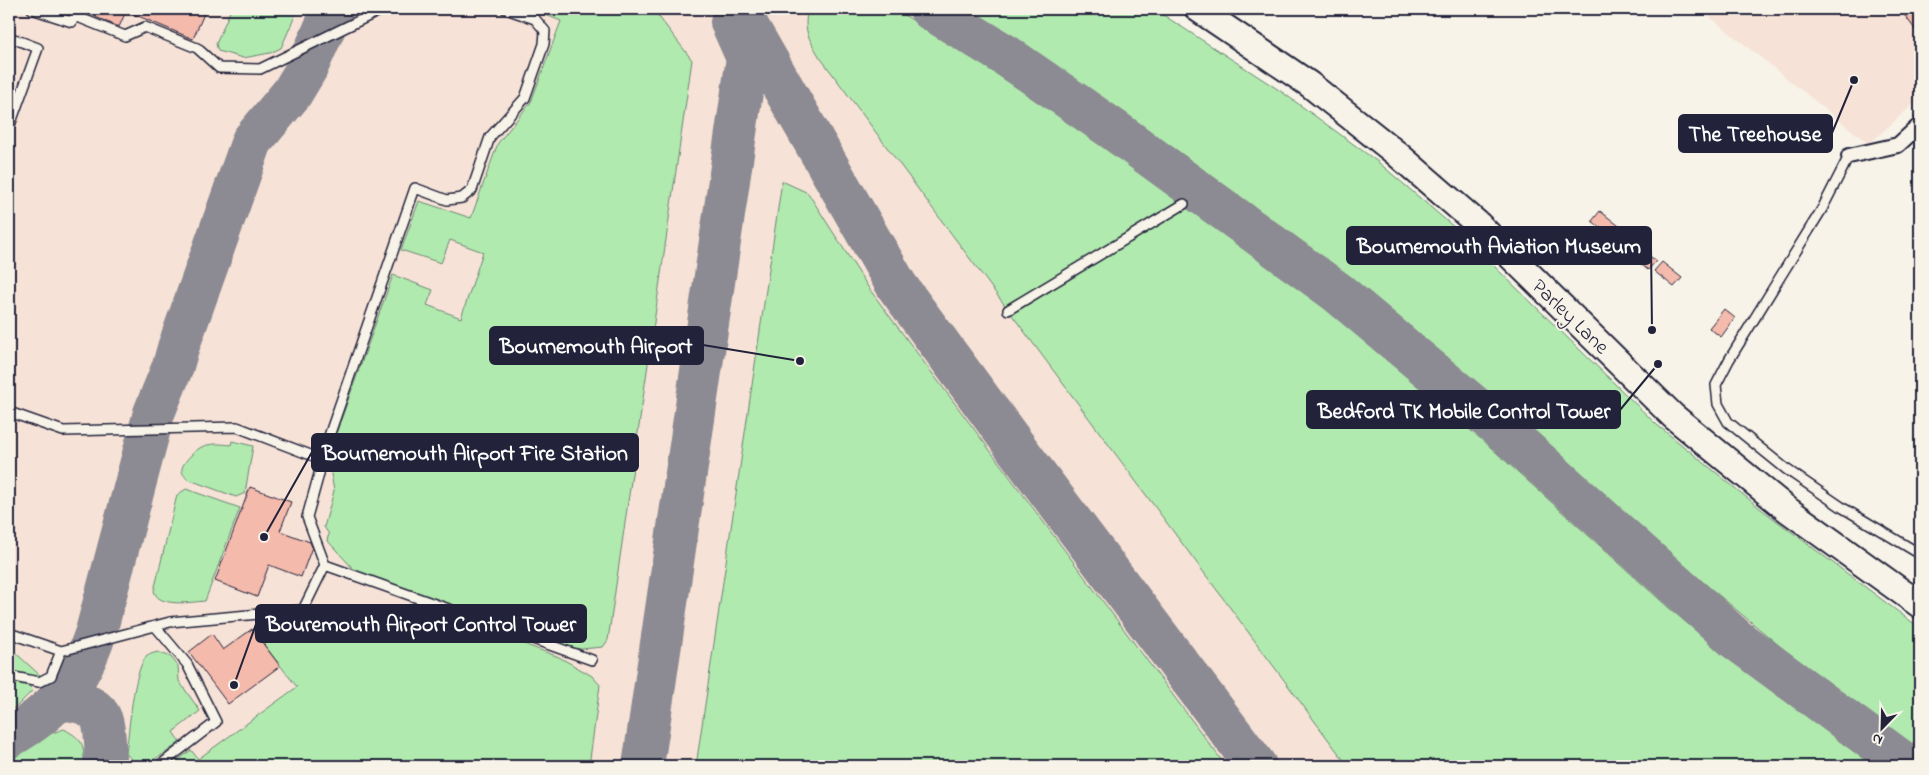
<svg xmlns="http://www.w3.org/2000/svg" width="1929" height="775" viewBox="0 0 1929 775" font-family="'Indie Flower',sans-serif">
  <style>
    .built { fill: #f6e2d6 }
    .green { fill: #b1eaae; stroke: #6a8674 }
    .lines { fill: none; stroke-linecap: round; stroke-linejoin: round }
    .taxiway { stroke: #8c8a92; stroke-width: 42 }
    .building { fill: #f4baac; stroke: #22223b }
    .service-casing { stroke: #22223b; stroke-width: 12 }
    .pedestrian-casing { stroke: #22223b; stroke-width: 18 }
    .secondary-casing { stroke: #22223b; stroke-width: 29 }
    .service { stroke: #f7f3e8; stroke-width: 9 }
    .pedestrian { stroke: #f7f3e8; stroke-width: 14 }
    .secondary { stroke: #f7f3e8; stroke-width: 25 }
    .labels { text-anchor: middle; stroke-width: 4; stroke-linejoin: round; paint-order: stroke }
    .street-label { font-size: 21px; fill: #22223b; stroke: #f7f3e8 }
    .leader { fill: none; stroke: #22223b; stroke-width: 2 }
    .callout-dot { fill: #22223b; stroke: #f7f3e8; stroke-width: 2 }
    .callout { fill: #22223b; stroke: #22223b; stroke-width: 2 }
    .callout-label { font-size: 22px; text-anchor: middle; font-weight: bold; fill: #fff }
  </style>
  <rect width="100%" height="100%" fill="#f7f3e8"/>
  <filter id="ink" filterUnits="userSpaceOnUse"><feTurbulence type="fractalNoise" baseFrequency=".02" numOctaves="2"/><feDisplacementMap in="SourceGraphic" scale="10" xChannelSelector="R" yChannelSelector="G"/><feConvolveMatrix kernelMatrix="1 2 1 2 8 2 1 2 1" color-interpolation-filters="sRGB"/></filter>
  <g filter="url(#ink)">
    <path class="built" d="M 9,9 L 1154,9 L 1282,92 L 1378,162 L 1455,228 L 1656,424 L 1761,509 L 1920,628 L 1920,766 L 9,766 Z
      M 1700,9 L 1920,9 L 1920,98 L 1869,144 Z"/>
    <path class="green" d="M 231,9 L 298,9 L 281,48 L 270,53 L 243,58 L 218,51 L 216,44 Z
      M 530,9 L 653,9 L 692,60 L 608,640 L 603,647 L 581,649 L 565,646 L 357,573 L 327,540 L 329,534 L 324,527 L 334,491 L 328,456 L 393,275 L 433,290 L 427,305 L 461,318 L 483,252 L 450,240 L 441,263 L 401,250 L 419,201 L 471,218 L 498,143 L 531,102 L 561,21 Z
      M 808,9 L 894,9 L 936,34 L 1108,148 L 1346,324 L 1439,401 L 1669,608 L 1722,653 L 1873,766 L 1348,766 L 819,56 C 808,37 803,30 808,9 Z
      M 966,9 L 1154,9 L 1282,92 L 1378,162 L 1455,228 L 1656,424 L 1761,509 L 1920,628 L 1920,751 L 1823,682 L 1655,542 L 1512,412 L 1363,288 L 1179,152 L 1021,43 Z
      M 782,181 L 808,193 L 870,290 L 1226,766 L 696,766 Z
      M 232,441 L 253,446 L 245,493 L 236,497 L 187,479 C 185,476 181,473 182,468 C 184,461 197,448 204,446 C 213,443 222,444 231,445 Z
      M 186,489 L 240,508 L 205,601 C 192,602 158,608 154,591 L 177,495 Z
      M 412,603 L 559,657 L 592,676 L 600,685 L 589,766 L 171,766 L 191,750 L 198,759 L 297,687 L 262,642 L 268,637 L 261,624 L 289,624 L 317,640 L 349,636 L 355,618 L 400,633 Z
      M 9,647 L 42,677 L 9,671 Z
      M 158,652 L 171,657 L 178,666 L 179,681 L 200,711 L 173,732 L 180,742 C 164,754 139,775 126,753 C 129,733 133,669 147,656 C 150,654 154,653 158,652 Z
      M 9,682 L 29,686 L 33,690 L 16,707 L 9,710 Z
      M 64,729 C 84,740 84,745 84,766 L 9,766 L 9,761 L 52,733 Z"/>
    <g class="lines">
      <path class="taxiway" d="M 738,9 L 897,286 L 1020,453 L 1256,766
        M 930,9 L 1007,56 L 1114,130 L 1337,292 L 1512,438 L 1737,640 L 1908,766
        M 55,704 L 61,700 C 74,700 93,704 100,716 C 106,727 106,754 104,766
        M 9,737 C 54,712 80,682 96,632 L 154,413 L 173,366 L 178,348 L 252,141 L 292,93 L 307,68 L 333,9
        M 643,766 L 747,58 L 731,22"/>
    </g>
    <path class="building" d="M 84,9 L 206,9 L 193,39 L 126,11 L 119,27 L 84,12 Z
      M 1900,9 L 1920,9 L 1920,36 Z
      M 1600,211 L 1623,229 L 1615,239 L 1592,221 Z
      M 1634,244 L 1656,261 L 1648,270 L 1627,253 Z
      M 1662,262 L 1682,278 L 1674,287 L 1654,271 Z
      M 1724,309 L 1735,318 L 1721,337 L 1709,328 Z
      M 250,487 L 291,502 L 280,531 L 310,542 L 312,547 L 301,577 L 269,565 L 257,597 L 215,581 Z
      M 252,629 L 280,666 L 228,704 L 189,652 L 212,634 L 223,650 Z"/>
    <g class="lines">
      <g class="service-casing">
        <path id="service" d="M 32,9 L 72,22 L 78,9
          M 75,16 L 125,36 L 145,27 L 197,48 L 219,68 L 260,69 L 383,9
          M 9,37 L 38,48 L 9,128
          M 1849,156 L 1822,209 L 1729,360 L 1716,385 L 1718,404 L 1728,422 L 1786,469 L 1843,508 L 1920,554
          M 1008,310 L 1184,204
          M 9,412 L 63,431 L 237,427 L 321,459
          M 325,565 L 592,660
          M 155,626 L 187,664 L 216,722 L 159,766
          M 9,633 L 61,651 L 170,622 L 303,610 L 325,565 L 307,517 L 319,474 L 321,459 L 415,188 L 447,200 L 462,198 L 472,190 L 490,137 L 525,98 L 544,44 L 545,31 L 535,19 L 506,9
          M 9,676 L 39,682 L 51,676 L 61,651"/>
      </g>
      <g class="pedestrian-casing">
        <path id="pedestrian" d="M 1849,156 L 1898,145 L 1920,125"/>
      </g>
      <g class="secondary-casing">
        <path id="secondary" d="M 1198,9 L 1309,84 L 1396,153 L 1479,225 L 1673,416 L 1788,510 L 1920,605"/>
      </g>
      <use href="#service" class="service"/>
      <use href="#pedestrian" class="pedestrian"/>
      <use href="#secondary" class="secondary"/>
    </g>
  </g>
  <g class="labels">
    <g class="street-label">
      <text transform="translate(1571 316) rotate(44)" y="7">Parley Lane</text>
    </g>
  </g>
  <path class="leader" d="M1854 80L1832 133M1652 330L1651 246M800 361L703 345M1658 364L1620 410M264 537L312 452M234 685L256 624"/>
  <g class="callout-dot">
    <circle cx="1854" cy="80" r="5"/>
    <circle cx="1652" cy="330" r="5"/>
    <circle cx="800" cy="361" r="5"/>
    <circle cx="1658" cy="364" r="5"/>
    <circle cx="264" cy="537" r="5"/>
    <circle cx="234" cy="685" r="5"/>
  </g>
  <g class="callout">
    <rect x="1679" y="115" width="153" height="37" rx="5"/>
    <rect x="1347" y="227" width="304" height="37" rx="5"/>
    <rect x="490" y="327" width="213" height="37" rx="5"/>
    <rect x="1307" y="391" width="313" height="37" rx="5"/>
    <rect x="312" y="434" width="326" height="37" rx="5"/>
    <rect x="256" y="605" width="330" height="37" rx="5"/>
  </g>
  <g class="callout-label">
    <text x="1755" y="141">The Treehouse</text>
    <text x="1499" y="253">Bournemouth Aviation Museum</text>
    <text x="596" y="353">Bournemouth Airport</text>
    <text x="1464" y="418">Bedford TK Mobile Control Tower</text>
    <text x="475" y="460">Bournemouth Airport Fire Station</text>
    <text x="421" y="631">Bouremouth Airport Control Tower</text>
  </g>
  <rect width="1929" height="775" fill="none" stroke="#f7f3e8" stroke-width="30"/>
  <rect x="15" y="15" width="1899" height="745" fill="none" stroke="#22223b" stroke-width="2" filter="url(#ink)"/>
  <g transform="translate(1882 728) rotate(203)" stroke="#f7f3e8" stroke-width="4" paint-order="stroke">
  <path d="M0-4L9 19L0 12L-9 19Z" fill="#22223b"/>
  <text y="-8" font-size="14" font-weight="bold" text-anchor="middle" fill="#22223b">N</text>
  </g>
</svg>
